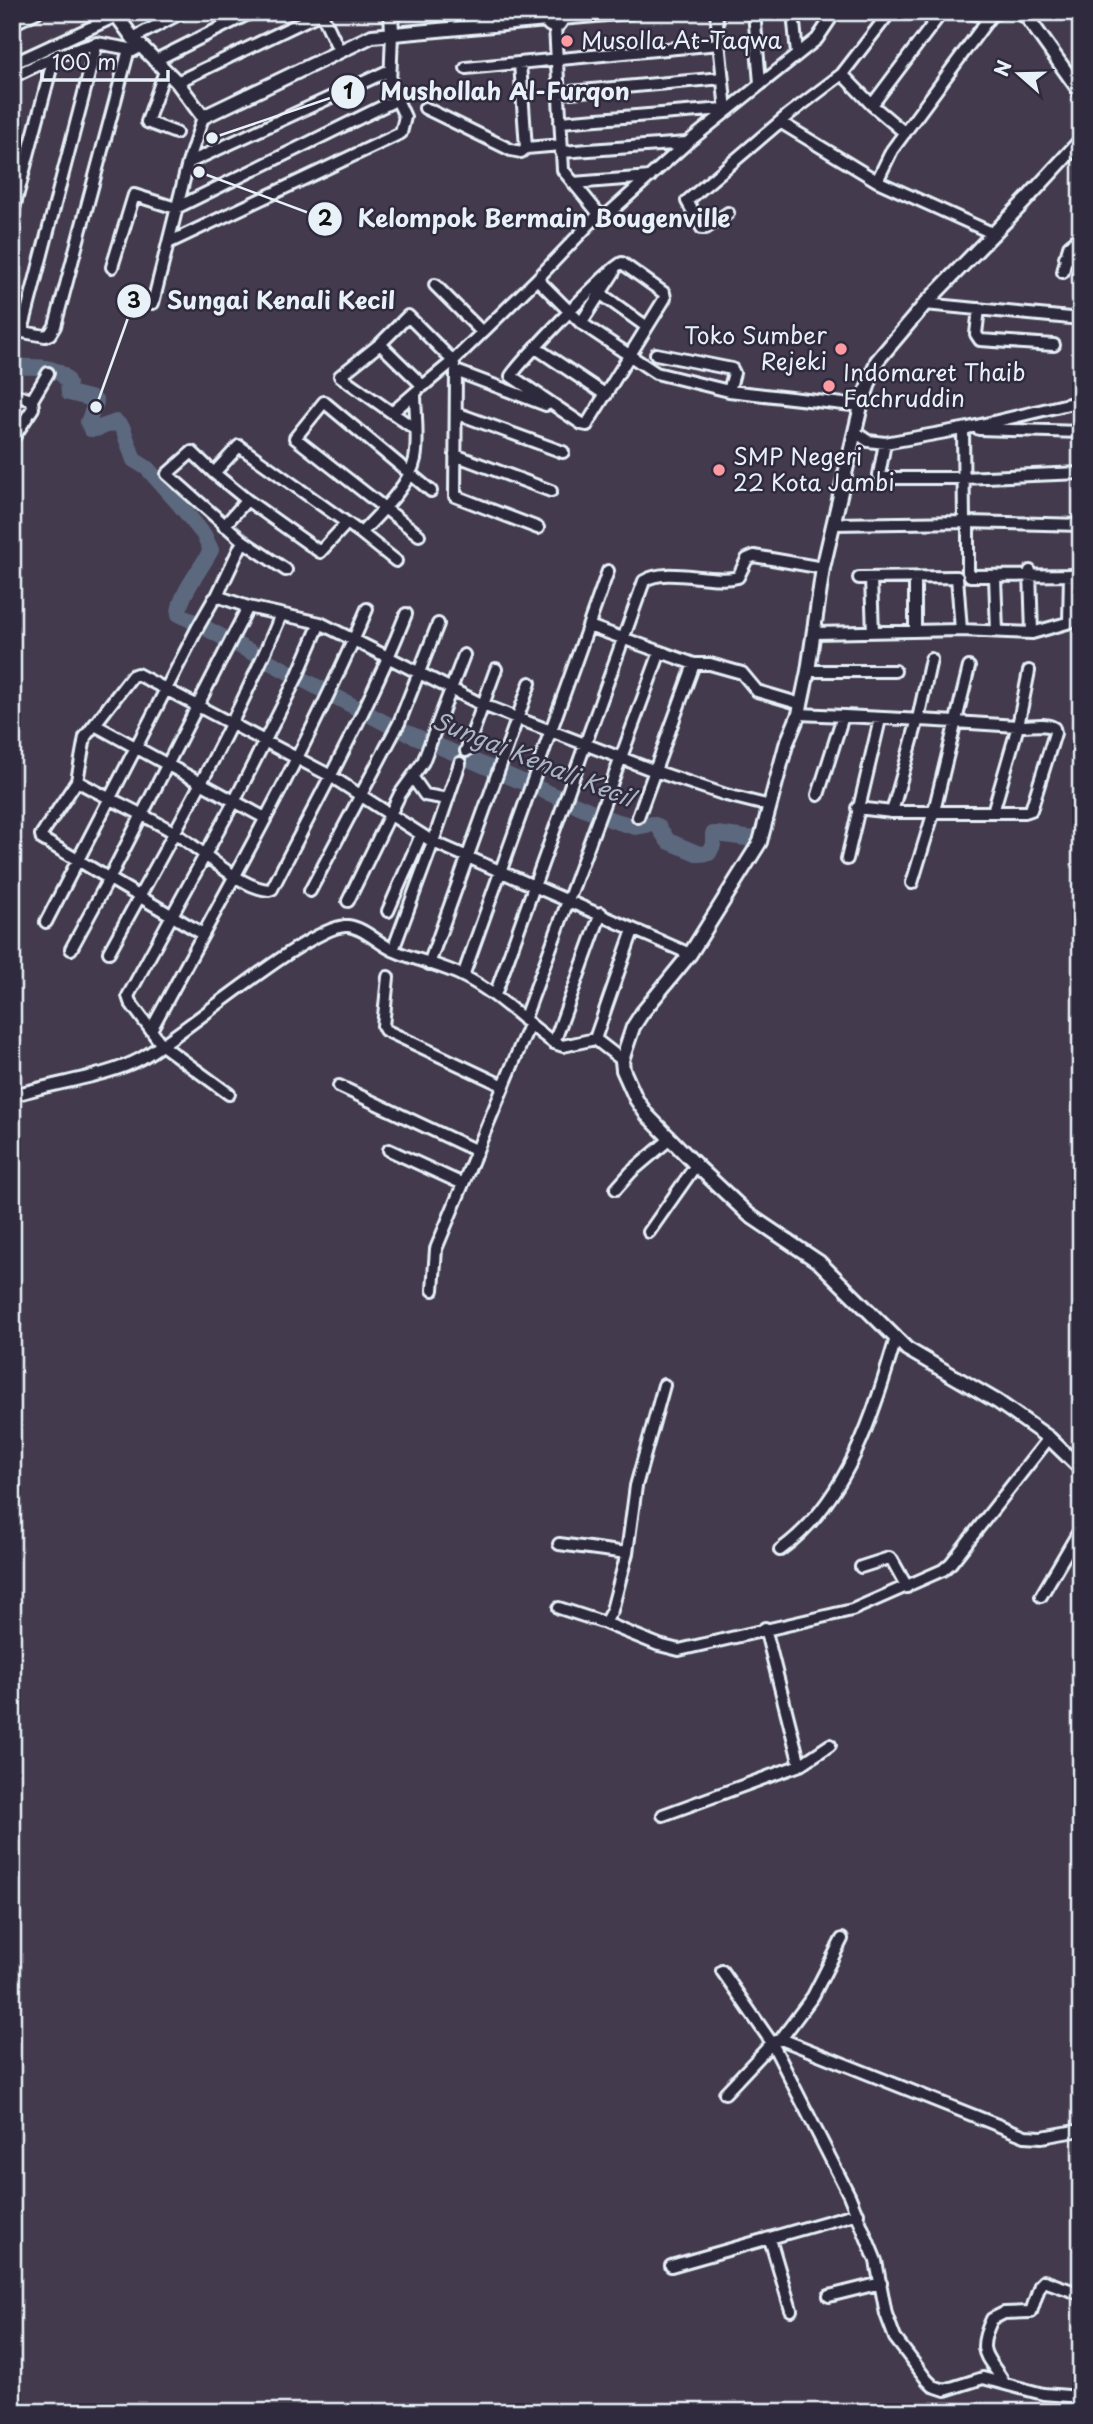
<svg xmlns="http://www.w3.org/2000/svg" width="1093" height="2424" viewBox="0 0 1093 2424" font-family="'Playpen Sans',sans-serif">
  <style>
    .lines { fill: none; stroke-linecap: round; stroke-linejoin: round }
    .river { stroke: #5b677e; stroke-width: 16 }
    .minor-casing { stroke: #e8f1f8; stroke-width: 16 }
    .tertiary-casing { stroke: #e8f1f8; stroke-width: 18 }
    .minor { stroke: #2f2a3d; stroke-width: 10 }
    .tertiary { stroke: #2f2a3d; stroke-width: 12 }
    .poi-dot { fill: #ff9aa2; stroke: #2f2a3d; stroke-width: 2.5 }
    .labels { text-anchor: middle; stroke-width: 5; stroke-linejoin: round; paint-order: stroke }
    .poi-label { font-size: 23px; fill: #e8f1f8; stroke: #2f2a3d; text-anchor: start }
    .water-label { font-size: 24px; font-style: italic; fill: #a9b3c1; stroke: #2f2a3d }
    .leader { fill: none; stroke: #e8f1f8; stroke-width: 2.5 }
    .callout-dot { fill: #e8f1f8; stroke: #2f2a3d; stroke-width: 2.5 }
    .mark-label { font-size: 21px; text-anchor: middle; font-weight: bold; fill: #111 }
    .callout-label { font-size: 24px; text-anchor: middle; font-weight: bold; fill: #e8f1f8; stroke: #2f2a3d; stroke-width: 5; stroke-linejoin: round; paint-order: stroke }
  </style>
  <rect width="100%" height="100%" fill="#443a4e"/>
  <filter id="ink" filterUnits="userSpaceOnUse"><feTurbulence type="fractalNoise" baseFrequency=".0143" numOctaves="2"/><feDisplacementMap in="SourceGraphic" scale="14" xChannelSelector="R" yChannelSelector="G"/><feConvolveMatrix kernelMatrix="1 2 1 2 8 2 1 2 1" color-interpolation-filters="sRGB"/></filter>
  <g filter="url(#ink)">
    <g class="lines">
      <path class="river" d="M 12,367 C 27,367 59,364 67,381 C 69,384 68,389 69,393 L 93,399 L 96,402 L 88,422 L 91,429 L 96,429 L 116,422 L 123,429 L 134,460 L 147,468 L 179,504 L 204,535 L 211,550 C 202,568 179,595 179,614 L 389,725 L 612,820 L 636,827 L 652,824 L 658,826 L 668,841 L 699,854 L 709,853 L 713,845 L 713,834 L 717,834 L 754,839"/>
      <g class="minor-casing">
        <path id="minor" d="M 321,12 L 339,50
          M 716,12 L 726,111
          M 754,12 L 760,83
          M 793,12 L 797,54
          M 12,24 L 37,12
          M 555,26 L 563,170 L 599,214 L 608,214 L 687,143 L 817,39 L 835,12
          M 133,38 L 183,12
          M 154,61 L 252,12
          M 520,63 L 526,148 L 561,145
          M 12,64 L 116,16
          M 466,68 L 719,44
          M 165,71 L 147,122 L 176,133
          M 842,74 L 872,105 L 905,133
          M 12,77 L 54,57 L 97,43 L 135,50
          M 177,82 L 321,13
          M 559,93 L 722,78
          M 872,105 L 942,12
          M 425,108 L 511,150 L 521,152 L 526,148
          M 560,122 L 724,109
          M 780,122 L 877,181 L 992,233
          M 561,152 L 687,143
          M 188,163 L 390,70
          M 877,181 L 892,150 L 992,14
          M 573,183 L 650,177
          M 728,213 L 706,228 L 702,228 L 687,201 L 788,115 L 842,74 L 890,12
          M 12,216 L 54,57
          M 168,243 L 401,133 L 405,117 L 390,84 L 392,33
          M 1065,257 L 1081,259
          M 622,263 L 664,293 L 665,298 L 589,421 L 587,425 L 582,424 L 511,376 C 520,362 611,266 622,263 Z
          M 112,267 L 134,195 L 176,208 L 396,100
          M 1063,272 L 1069,246 L 1081,236
          M 537,279 L 581,323 L 656,373 L 729,391 L 861,406
          M 435,285 L 482,332
          M 601,294 L 647,327
          M 153,303 L 188,163 L 203,117
          M 925,304 L 1081,319
          M 979,309 L 976,334 L 980,340 L 1054,345
          M 581,323 L 614,272
          M 12,330 L 45,336 L 50,334 L 55,326 L 129,49
          M 22,331 L 97,43
          M 380,344 L 423,386 L 453,361 L 454,365
          M 536,348 L 606,395
          M 656,354 L 732,369 L 734,373 L 729,391
          M 12,394 L 32,400
          M 393,412 L 417,391
          M 456,413 L 563,452
          M 415,429 L 340,376 L 380,344 L 408,316 L 453,361 L 537,279 L 599,214
          M 963,429 L 964,523
          M 979,429 L 1081,432
          M 855,432 L 868,441 L 885,443 L 968,428 L 1081,401
          M 12,440 L 33,408 L 32,400 L 48,373
          M 885,443 L 879,475 L 884,478 L 963,478 L 1081,473
          M 455,455 L 551,491
          M 214,473 L 192,452 L 167,474 L 243,541 L 217,596
          M 968,522 L 968,572 L 970,576 L 1081,575
          M 347,523 L 320,552 L 247,500 L 214,473 L 239,446 L 347,523 L 361,533 C 379,514 410,485 415,459 C 419,440 415,412 415,393
          M 833,524 L 968,522 L 1081,525
          M 224,526 L 247,500
          M 538,528 L 455,496 L 456,371 L 546,405
          M 361,533 L 396,561
          M 419,535 L 295,438 L 324,402 L 431,491
          M 243,541 L 286,570
          M 1030,571 L 1032,633
          M 995,577 L 997,631
          M 859,578 L 957,577 L 961,630
          M 915,578 L 915,631
          M 871,579 L 873,632
          M 406,614 C 369,709 318,798 272,889 L 269,890 C 239,888 199,847 173,832 C 142,813 108,799 77,781 L 85,737 L 132,676 L 137,674 L 329,775 L 433,842 L 690,954
          M 1069,622 L 1070,575
          M 589,626 L 694,664 L 710,664 L 742,673 L 757,691 L 801,704
          M 814,633 L 961,630 L 1032,633 L 1081,619
          M 808,671 L 895,671
          M 799,714 C 872,717 944,721 1017,726 C 1029,727 1044,722 1054,728 L 1055,733 L 1031,810 L 1025,812 L 993,812
          M 95,725 L 265,818
          M 466,751 L 496,669
          M 413,778 L 425,795 L 448,799
          M 77,781 L 41,835 L 42,839 L 203,934
          M 818,795 L 843,716
          M 857,808 L 892,812 L 918,719 L 931,659
          M 892,812 L 993,812 L 1018,726 L 1029,671
          M 638,817 L 694,664
          M 847,859 L 880,719
          M 912,883 L 934,811 L 969,667
          M 310,891 L 399,723 L 438,624
          M 348,901 L 400,794 L 423,762 L 464,655
          M 388,911 L 421,835
          M 46,922 L 198,627 L 214,599 L 217,596 L 248,607 L 320,623 L 483,705 L 655,771 L 726,795 L 770,806
          M 71,949 L 110,877 L 248,607
          M 393,950 L 433,842 L 460,763
          M 109,952 C 169,842 233,731 281,615
          M 429,964 L 530,683
          M 463,976 L 608,571
          M 388,977 L 383,1026 L 385,1030 L 504,1086
          M 495,995 L 644,581 C 666,566 711,584 738,577 L 747,559 L 754,556 L 823,568
          M 524,1020 L 660,652
          M 151,1030 C 226,891 305,754 367,609
          M 595,1039 L 633,930
          M 554,1043 L 601,913
          M 339,1086 L 477,1151
          M 229,1094 L 162,1045 L 130,1002 L 128,996 L 234,802 L 296,679 L 320,623
          M 12,1096 C 50,1083 107,1077 140,1059 C 181,1037 313,922 348,926 C 365,928 380,945 395,951 C 417,961 443,965 465,977 C 498,994 524,1021 554,1043 L 563,1046 L 595,1039 L 622,1060
          M 389,1150 L 463,1184
          M 616,1189 L 631,1172 L 670,1139
          M 649,1232 L 696,1165
          M 433,1290 L 436,1249 L 529,1025
          M 559,1544 L 627,1553
          M 780,1550 C 847,1502 874,1413 896,1338
          M 861,1567 L 889,1558 L 892,1560 L 907,1587
          M 1041,1596 L 1081,1528
          M 559,1608 L 605,1623 L 659,1645 L 679,1650 L 852,1610 L 943,1570 L 951,1563 L 1049,1438
          M 605,1623 L 612,1610 L 627,1553 L 636,1486 L 664,1385
          M 765,1628 L 800,1765
          M 663,1815 L 800,1765 L 830,1745
          M 722,1971 L 772,2043 L 849,2195 L 876,2261 L 886,2314 L 895,2338 L 927,2380 L 933,2386 L 945,2390 L 983,2378 L 1043,2394 L 1081,2397
          M 781,2039 L 813,1996 L 842,1939
          M 725,2093 L 772,2043 L 781,2039 L 1025,2136 L 1042,2137 L 1081,2130
          M 770,2239 L 791,2310
          M 671,2266 L 858,2213
          M 829,2296 L 881,2283
          M 1004,2383 C 988,2355 975,2355 992,2319 L 1004,2313 L 1031,2312 L 1040,2285 L 1044,2281 L 1081,2294"/>
      </g>
      <g class="tertiary-casing">
        <path id="tertiary" d="M 114,12 L 133,38 L 177,82 L 203,117 L 372,36 L 547,20
          M 391,12 L 392,33
          M 972,12 L 985,16 L 997,12
          M 1018,12 L 1027,17 L 1081,93
          M547 19a7 7 0 1 1 14 0a7 7 0 1 1-14 0Z
          M 561,18 L 630,12
          M 1081,140 L 1025,201 L 925,304 L 877,361 L 861,406 L 823,568 L 808,671 L 799,714 L 786,745 L 760,842 L 690,954 L 642,1013 L 633,1027 L 622,1060 L 623,1070 L 636,1099 L 647,1115 L 696,1165 L 749,1215 L 819,1262 L 907,1349 L 998,1402 L 1049,1438 L 1081,1469"/>
      </g>
      <use href="#minor" class="minor"/>
      <use href="#tertiary" class="tertiary"/>
    </g>
  </g>
  <g class="poi-dot">
    <circle cx="567" cy="41" r="7"/>
    <circle cx="841" cy="349" r="7"/>
    <circle cx="829" cy="386" r="7"/>
    <circle cx="719" cy="470" r="7"/>
  </g>
  <g class="labels">
    <g class="poi-label">
      <text x="581" y="49">Musolla At-Taqwa</text>
      <text x="827" y="344" text-anchor="end">Toko Sumber<tspan x="827" dy="26">Rejeki</tspan></text>
      <text x="843" y="381">Indomaret Thaib<tspan x="843" dy="26">Fachruddin</tspan></text>
      <text x="733" y="465">SMP Negeri<tspan x="733" dy="26">22 Kota Jambi</tspan></text>
    </g>
    <g class="water-label">
      <text transform="translate(533 760) rotate(22)" y="8">Sungai Kenali Kecil</text>
    </g>
  </g>
  <path class="leader" d="M212 138L348 92M199 172L325 219M96 407L134 301"/>
  <g class="callout-dot">
    <circle cx="212" cy="138" r="7"/>
    <circle cx="199" cy="172" r="7"/>
    <circle cx="96" cy="407" r="7"/>
    <circle cx="348" cy="92" r="18"/>
    <circle cx="325" cy="219" r="18"/>
    <circle cx="134" cy="301" r="18"/>
  </g>
  <g class="mark-label">
    <text x="348" y="99">1</text>
    <text x="325" y="226">2</text>
    <text x="134" y="308">3</text>
  </g>
  <g class="callout-label">
    <text x="505" y="100">Mushollah Al-Furqon</text>
    <text x="544" y="227">Kelompok Bermain Bougenville</text>
    <text x="281" y="309">Sungai Kenali Kecil</text>
  </g>
  <rect width="1093" height="2424" fill="none" stroke="#2f2a3d" stroke-width="42"/>
  <rect x="21" y="21" width="1051" height="2382" fill="none" stroke="#e8f1f8" stroke-width="2.5" filter="url(#ink)"/>
  <g transform="translate(1019 74) rotate(290)" stroke="#2f2a3d" stroke-width="5" paint-order="stroke">
  <path d="M0-5L12 26L0 18L-12 26Z" fill="#e8f1f8"/>
  <text y="-10" font-size="19" font-weight="bold" text-anchor="middle" fill="#e8f1f8">N</text>
  </g>
  <path d="M42 70v10h126v-10" fill="none" stroke="#e8f1f8" stroke-width="3.5"/>
  <text x="52" y="70" font-size="21" fill="#e8f1f8" stroke="#2f2a3d" stroke-width="5" paint-order="stroke">100 m</text>
</svg>
